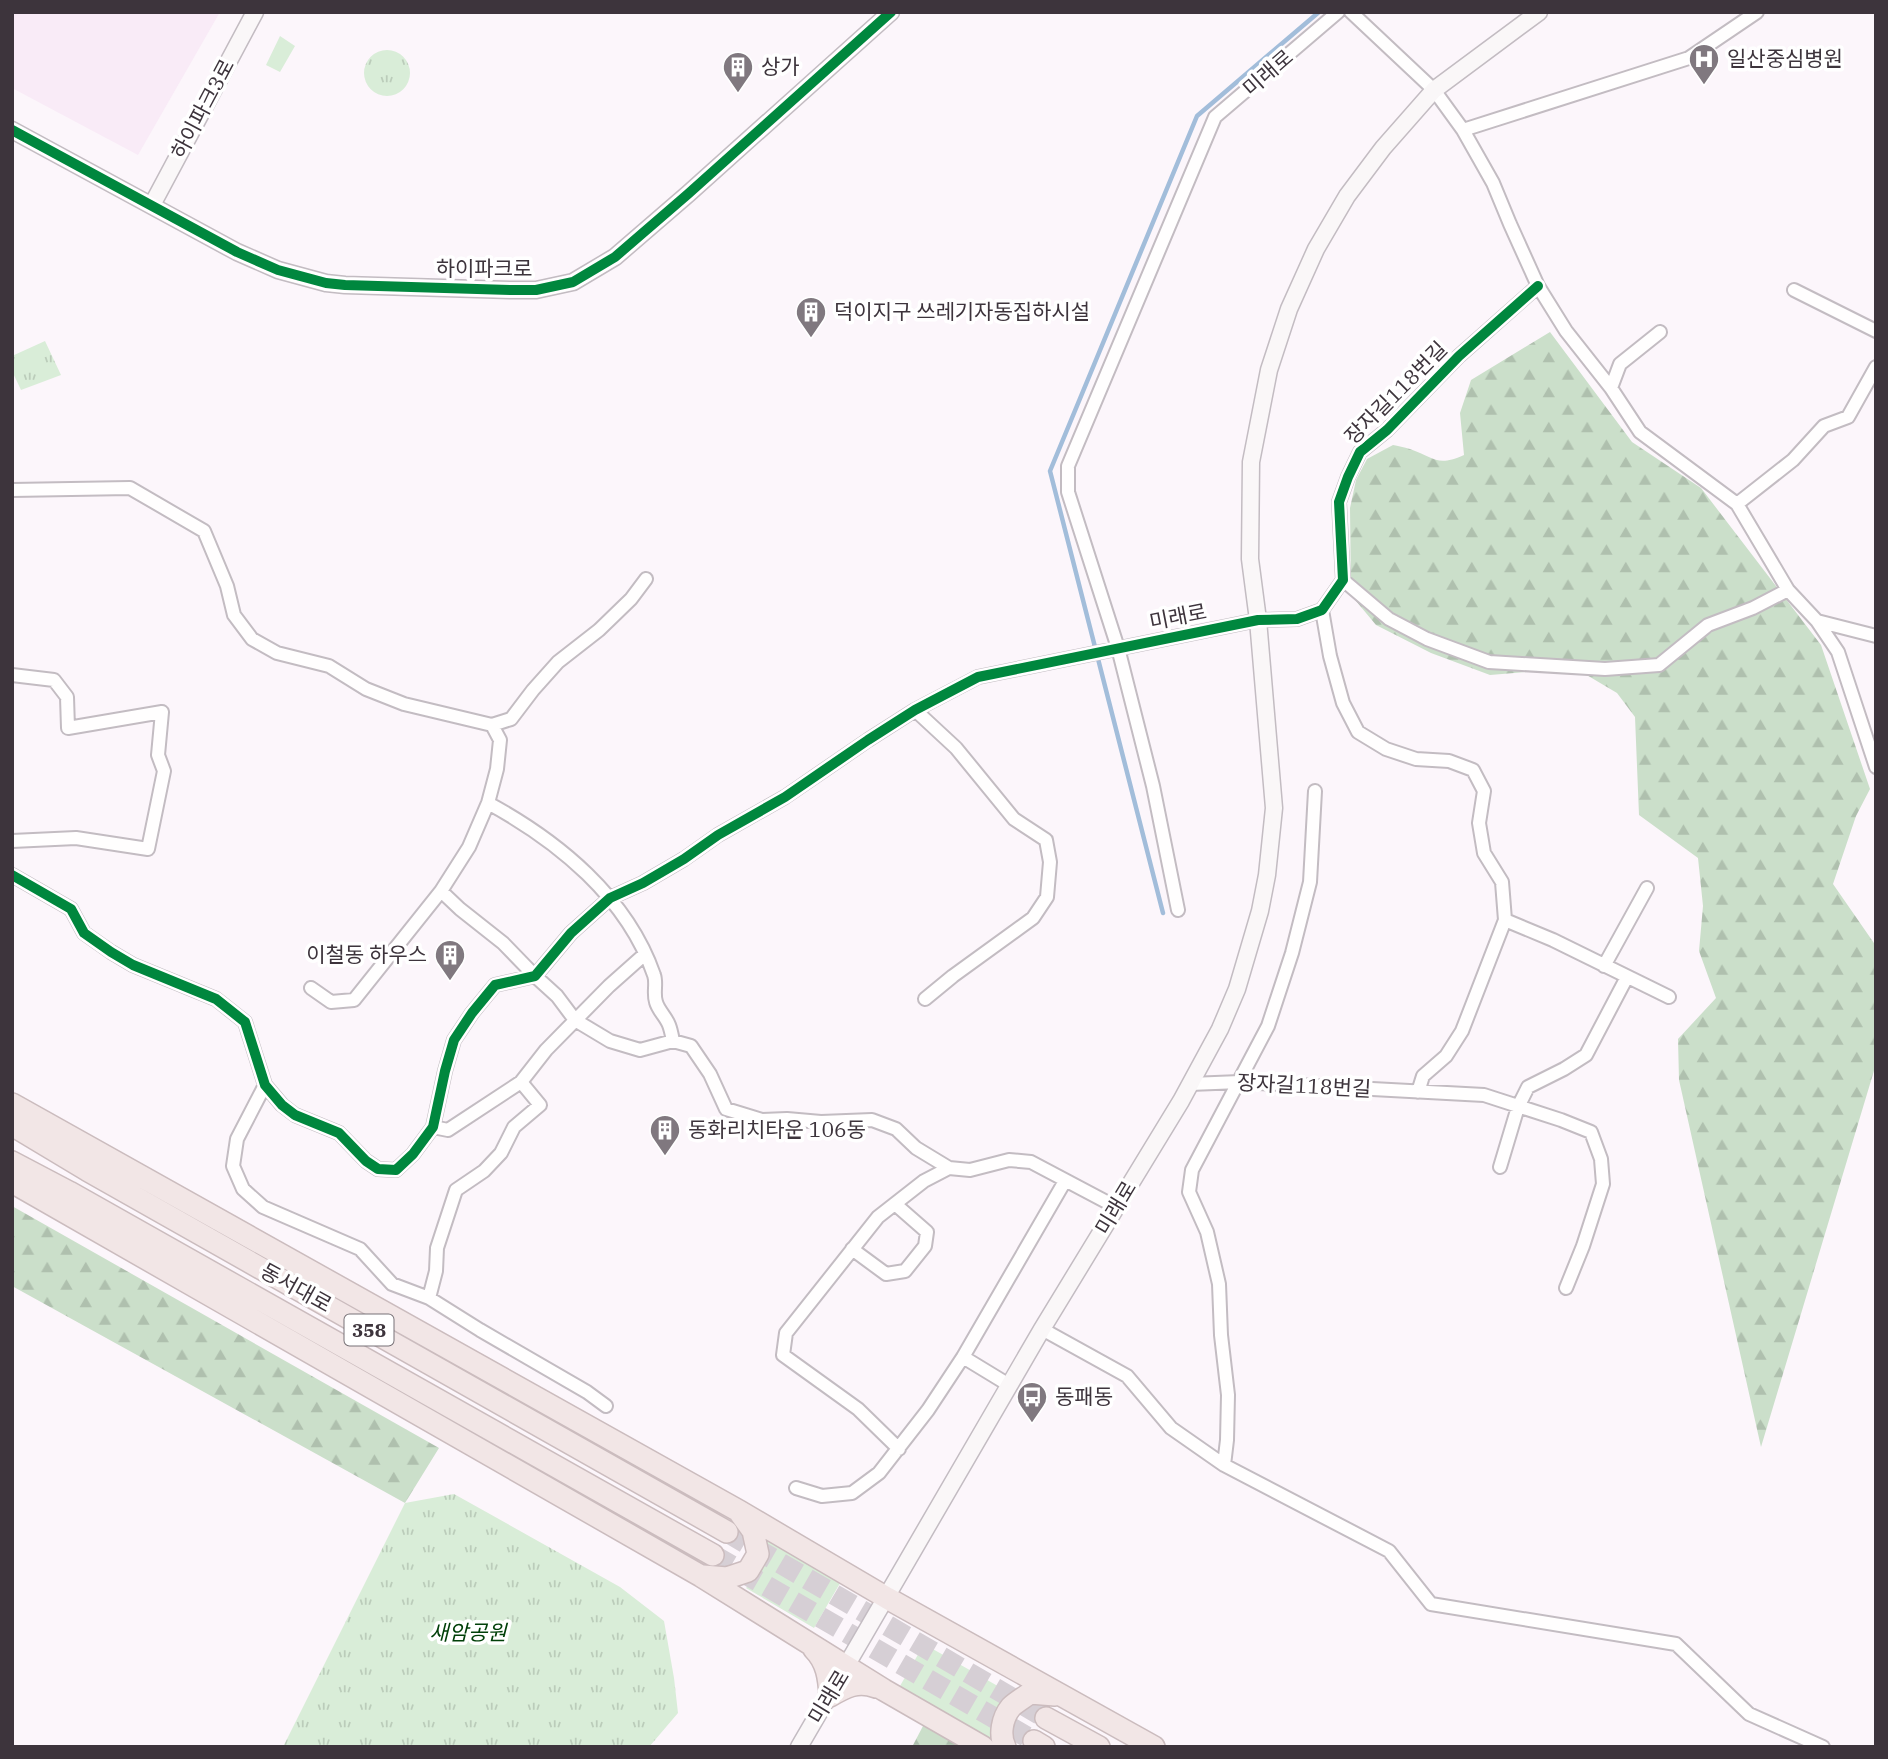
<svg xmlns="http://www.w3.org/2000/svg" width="1888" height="1759" viewBox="0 0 1888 1759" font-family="'IBM Plex Serif','Noto Sans KR',serif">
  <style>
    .built { fill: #f9ebf7 }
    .grass { fill: #d9edd8 }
    .forest { fill: url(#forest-firs) }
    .park { fill: url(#park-tufts) }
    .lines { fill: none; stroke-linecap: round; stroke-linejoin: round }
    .stream { stroke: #a2bdda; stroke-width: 4.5 }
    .highway-tunnel { stroke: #d6cfd5; stroke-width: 21; stroke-dasharray: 21 10; stroke-linecap: butt }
    .street-casing { stroke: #c3bcc2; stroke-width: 16 }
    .secondary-casing { stroke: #c3bcc2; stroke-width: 19 }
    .highway-casing { stroke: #cbbcbe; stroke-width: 24 }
    .street { stroke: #fffefe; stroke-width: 12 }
    .secondary { stroke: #faf7f8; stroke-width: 16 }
    .highway { stroke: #f2e6e6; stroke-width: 21 }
    .cycleway-casing { stroke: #fff; stroke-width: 15 }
    .cycleway { stroke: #00873e; stroke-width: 10 }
    .labels { text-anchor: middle; stroke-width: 7; stroke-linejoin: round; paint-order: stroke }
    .shield { fill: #fff; stroke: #777176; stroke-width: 2 }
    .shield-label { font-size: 19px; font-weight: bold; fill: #3d343c }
    .poi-label { font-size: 21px; fill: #3d343c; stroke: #fff; text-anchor: start }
    .street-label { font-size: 21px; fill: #3d343c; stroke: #fff }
    .park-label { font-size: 21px; font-style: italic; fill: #014009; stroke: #fff }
  </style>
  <defs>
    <pattern id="forest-firs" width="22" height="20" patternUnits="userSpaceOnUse" patternTransform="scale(1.75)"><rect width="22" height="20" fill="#cbdfca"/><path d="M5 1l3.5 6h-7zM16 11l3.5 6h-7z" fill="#afc0ae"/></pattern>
    <pattern id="park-tufts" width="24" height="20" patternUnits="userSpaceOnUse" patternTransform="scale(1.75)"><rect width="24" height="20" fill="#d9edd8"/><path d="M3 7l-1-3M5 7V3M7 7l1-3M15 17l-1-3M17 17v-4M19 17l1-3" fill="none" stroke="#bbccba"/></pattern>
  </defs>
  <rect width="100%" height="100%" fill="#fcf6fb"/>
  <path class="built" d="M 12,12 L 220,12 L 138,155 L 12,88 Z"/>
  <path class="grass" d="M 280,36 L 295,46 L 280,72 L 266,65 Z
    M 766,1533 L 843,1578 L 814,1628 L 746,1588 L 756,1577 L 767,1558 Z
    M 924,1644 L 1010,1693 L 993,1723 L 993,1743 L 902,1692 L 900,1686 Z"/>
  <path class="forest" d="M 1550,332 L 1632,442 L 1701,488 L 1821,645 L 1870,789 L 1856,816 L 1833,884 L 1876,946 L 1876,1064 L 1761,1447 L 1679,1080 L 1678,1039 L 1716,998 L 1699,951 L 1703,906 L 1698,858 L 1639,815 L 1635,717 L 1617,693 L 1585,674 L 1538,671 L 1490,675 L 1431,653 L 1376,625 L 1351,595 L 1350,508 L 1356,480 L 1367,459 L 1393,445 C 1398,446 1404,447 1410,449 C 1435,458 1437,467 1464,455 L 1460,413 L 1471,380 Z
    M 12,1206 L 439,1448 L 405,1503 L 12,1286 Z
    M 923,1726 L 924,1726 L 961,1747 L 912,1747 Z"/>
  <path class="park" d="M364 73a23 23 0 1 1 46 0a23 23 0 1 1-46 0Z
    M 45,341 L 61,375 L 21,390 L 12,371 L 12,356 Z
    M 454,1494 L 620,1587 L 664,1621 L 674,1678 L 678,1713 L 649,1747 L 283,1747 L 405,1503 Z"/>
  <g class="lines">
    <path class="stream" d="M 1163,913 L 1050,471 L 1197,116 L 1319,12"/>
    <path class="highway-tunnel" d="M 727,1532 L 1046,1718
      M 713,1555 L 1034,1741"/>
    <g class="street-casing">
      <path id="street" d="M 1351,12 L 1434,90 L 1463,130 L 1493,183 L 1510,224 L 1538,286 L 1566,331 L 1611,388 L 1640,432 L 1737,504 L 1788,590 L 1817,621 L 1838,652 L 1876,767
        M 1463,130 L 1689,58 L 1757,12
        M 1794,290 L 1876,331
        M 1611,388 L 1620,364 L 1660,332
        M 12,490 L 130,488 L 204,531 L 227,586 L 234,615 L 252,639 L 277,653 L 329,666 L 366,689 L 404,704 L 492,725 L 511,719 L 533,690 L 558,662 L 599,630 L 631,599 L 646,579
        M 1737,504 L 1793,460 L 1824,426 L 1848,417 L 1876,367
        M 1343,580 L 1389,619 L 1427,639 L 1489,662 L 1605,669 L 1659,665 L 1708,625 L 1753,608 L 1788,590
        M 1322,610 L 1330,656 L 1343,703 L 1358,732 L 1386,749 L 1416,759 L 1449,761 L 1473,770 L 1484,791 L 1479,823 L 1484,853 L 1502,882 L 1505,920 L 1462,1031 L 1446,1056 L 1423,1076 L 1418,1092
        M 1817,621 L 1876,636
        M 12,675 L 54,680 L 67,697 L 68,728 L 162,712 L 158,755 L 164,771 L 148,849 L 76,838 L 12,841
        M 915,710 L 956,748 L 1014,819 L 1046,840 L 1050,862 L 1047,897 L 1033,918 L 953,976 L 925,999
        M 488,803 C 558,841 627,897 654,975 C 657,983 653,993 656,1002 C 658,1010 666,1017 669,1025 C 671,1030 672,1036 673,1041
        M 12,875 L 71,909 L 84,933 L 111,952 L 133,965 L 216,999 L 245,1022 L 265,1085 L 282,1105 L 295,1115 L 339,1133 L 366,1161 L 378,1169 L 396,1170 L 413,1154 L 433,1127 L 445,1071 L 454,1040 L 472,1013 L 495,985 L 535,976 L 571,933 L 610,898 L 643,883 L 684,859 L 718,835 L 785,797 L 868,740 L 915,710 L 978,677 L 1258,620 L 1297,619 L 1322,610 L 1343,580 L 1339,502 L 1348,477 L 1360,452 L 1387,430 L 1459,356 L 1538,286
        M 441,891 L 460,909 L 503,943 L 535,976 L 557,996 L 575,1020 L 610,1041 L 640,1050 L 673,1041 L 691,1046 L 710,1074 L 726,1109 L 762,1120 L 787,1119 L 821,1122 L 872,1120 L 896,1129 L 916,1148 L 949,1168 L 970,1170 L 1009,1160 L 1031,1162 L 1116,1207
        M 1178,910 L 1153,786 L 1118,648 L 1068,492 L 1068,466 L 1215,117 L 1338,12
        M 1505,920 L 1553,940 L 1669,997
        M 1604,966 L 1647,888
        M 311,988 L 331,1002 L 354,1000 L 441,891 L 469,847 L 488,803 L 497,769 L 500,740 L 492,725
        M 1190,1084 L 1240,1082 L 1484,1095 L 1561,1120 L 1591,1132 L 1601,1159 L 1603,1184 L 1583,1246 L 1566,1288
        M 265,1085 L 237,1139 L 233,1166 L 243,1189 L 263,1207 L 360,1249 L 392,1284 L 429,1298 L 480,1330 L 587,1392 L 606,1406
        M 433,1127 L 448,1130 L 521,1082 L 546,1050 L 609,986 L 645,954
        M 1500,1167 L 1518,1107 L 1528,1087 L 1564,1069 L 1586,1055 L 1627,977
        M 852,1249 L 886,1274 L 905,1271 L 925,1246 L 927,1232 L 895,1204
        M 429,1298 L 436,1271 L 437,1248 L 456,1190 L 484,1171 L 501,1153 L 514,1127 L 540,1105 L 521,1082
        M 1042,1329 L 1127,1376 L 1171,1428 L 1224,1465 L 1389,1551 L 1431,1604 L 1676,1644 L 1749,1714 L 1823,1747
        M 963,1357 L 1009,1385
        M 899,1449 L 858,1409 L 783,1355 L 786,1333 L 878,1217 L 924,1181 L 949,1168
        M 1224,1465 L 1227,1440 L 1228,1395 L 1221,1335 L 1219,1284 L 1207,1232 L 1189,1192 L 1192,1170 L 1268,1026 L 1292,953 L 1310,882 L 1315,791
        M 796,1488 L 822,1496 L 852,1493 L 879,1473 L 928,1410 L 963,1357 L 1065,1181"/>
    </g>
    <g class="secondary-casing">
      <path id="secondary" d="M 12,130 L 237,252 L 278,270 L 326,283 L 345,285 L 512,290 L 536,290 L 573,282 L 615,257 L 688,194 L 891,12
        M 152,205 L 255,12
        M 799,1747 L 1042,1329 L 1181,1101 L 1220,1029 L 1237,989 L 1260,911 L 1267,875 L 1274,808 L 1258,620 L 1250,559 L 1251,462 L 1269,370 L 1289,309 L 1316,249 L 1347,196 L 1383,148 L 1434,90 L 1539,12"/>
    </g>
    <g class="highway-casing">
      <path id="highway" d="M 12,1104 L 739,1511 L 887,1598 L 1154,1747
        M 12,1125 L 87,1170 L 727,1532
        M 12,1162 L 69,1192 L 713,1555
        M 12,1182 L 701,1576 L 884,1690 L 983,1747
        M 703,1576 L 727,1578 L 748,1571 L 758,1554 L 753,1531 L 740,1513
        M 814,1649 C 827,1662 829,1678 830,1696 C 845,1687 858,1680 876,1687
        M 1046,1718 L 1099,1747
        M 1034,1741 L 1044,1747
        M 1005,1747 C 999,1735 1002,1718 1011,1707 C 1016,1702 1025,1697 1030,1693 L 1055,1695"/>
    </g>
    <use href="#street" class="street"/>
    <use href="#secondary" class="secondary"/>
    <use href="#highway" class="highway"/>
    <g class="cycleway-casing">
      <path id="cycleway" d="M 12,130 L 237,252 L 278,270 L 326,283 L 345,285 L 512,290 L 536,290 L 573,282 L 615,257 L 688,194 L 891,12
        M 12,875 L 71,909 L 84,933 L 111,952 L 133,965 L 216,999 L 245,1022 L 265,1085 L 282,1105 L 295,1115 L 339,1133 L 366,1161 L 378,1169 L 396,1170 L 413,1154 L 433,1127 L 445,1071 L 454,1040 L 472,1013 L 495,985 L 535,976 L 571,933 L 610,898 L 643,883 L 684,859 L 718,835 L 785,797 L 868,740 L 915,710 L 978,677 L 1258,620 L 1297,619 L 1322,610 L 1343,580 L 1339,502 L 1348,477 L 1360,452 L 1387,430 L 1459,356 L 1538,286"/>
    </g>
    <use href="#cycleway" class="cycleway"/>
  </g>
  <defs>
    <g id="hospital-pin" transform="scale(1.575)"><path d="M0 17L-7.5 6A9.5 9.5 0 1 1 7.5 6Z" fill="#80787f" stroke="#fff"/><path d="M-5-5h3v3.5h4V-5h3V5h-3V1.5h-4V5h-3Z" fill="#fff"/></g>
    <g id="building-pin" transform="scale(1.575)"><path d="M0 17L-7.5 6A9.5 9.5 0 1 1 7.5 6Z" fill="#80787f" stroke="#fff"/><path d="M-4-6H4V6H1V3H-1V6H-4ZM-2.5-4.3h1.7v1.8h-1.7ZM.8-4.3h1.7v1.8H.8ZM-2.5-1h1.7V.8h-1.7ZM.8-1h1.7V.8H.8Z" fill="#fff"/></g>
    <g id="bus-pin" transform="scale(1.575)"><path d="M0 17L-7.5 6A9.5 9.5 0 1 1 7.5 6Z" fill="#80787f" stroke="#fff"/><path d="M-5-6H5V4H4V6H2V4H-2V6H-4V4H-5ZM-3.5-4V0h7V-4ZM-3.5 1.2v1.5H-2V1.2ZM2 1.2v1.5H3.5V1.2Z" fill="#fff"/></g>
  </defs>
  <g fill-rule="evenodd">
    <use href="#hospital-pin" x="1704" y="59"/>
    <use href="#building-pin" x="738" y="67"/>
    <use href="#building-pin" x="811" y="312"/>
    <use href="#building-pin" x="450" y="955"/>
    <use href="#building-pin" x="665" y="1130"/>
    <use href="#bus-pin" x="1032" y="1397"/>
  </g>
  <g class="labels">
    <rect class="shield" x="344.5" y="1314.5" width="49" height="31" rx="5"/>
    <g class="shield-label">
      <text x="369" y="1337">358</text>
    </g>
    <g class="poi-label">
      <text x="1727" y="66">일산중심병원</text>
      <text x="761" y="74">상가</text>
      <text x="834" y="319">덕이지구 쓰레기자동집하시설</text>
      <text x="427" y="962" text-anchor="end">이철동 하우스</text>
      <text x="688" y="1137">동화리치타운 106동</text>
      <text x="1055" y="1404">동패동</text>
    </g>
    <g class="street-label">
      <text transform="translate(1268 73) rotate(-41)" y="7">미래로</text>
      <text transform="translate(203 109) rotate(-62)" y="7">하이파크3로</text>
      <text x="484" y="276">하이파크로</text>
      <text transform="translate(1396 393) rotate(-45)" y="7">장자길118번길</text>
      <text transform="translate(1178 617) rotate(-11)" y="7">미래로</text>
      <text transform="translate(1304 1086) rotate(3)" y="7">장자길118번길</text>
      <text transform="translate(1116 1208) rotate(-59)" y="7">미래로</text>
      <text transform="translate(296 1288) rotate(29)" y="7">동서대로</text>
      <text transform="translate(829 1697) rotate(-59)" y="7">미래로</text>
    </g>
    <g class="park-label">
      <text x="468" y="1640">새암공원</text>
    </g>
  </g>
  <rect width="1888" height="1759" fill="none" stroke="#3d343c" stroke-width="28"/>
</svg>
